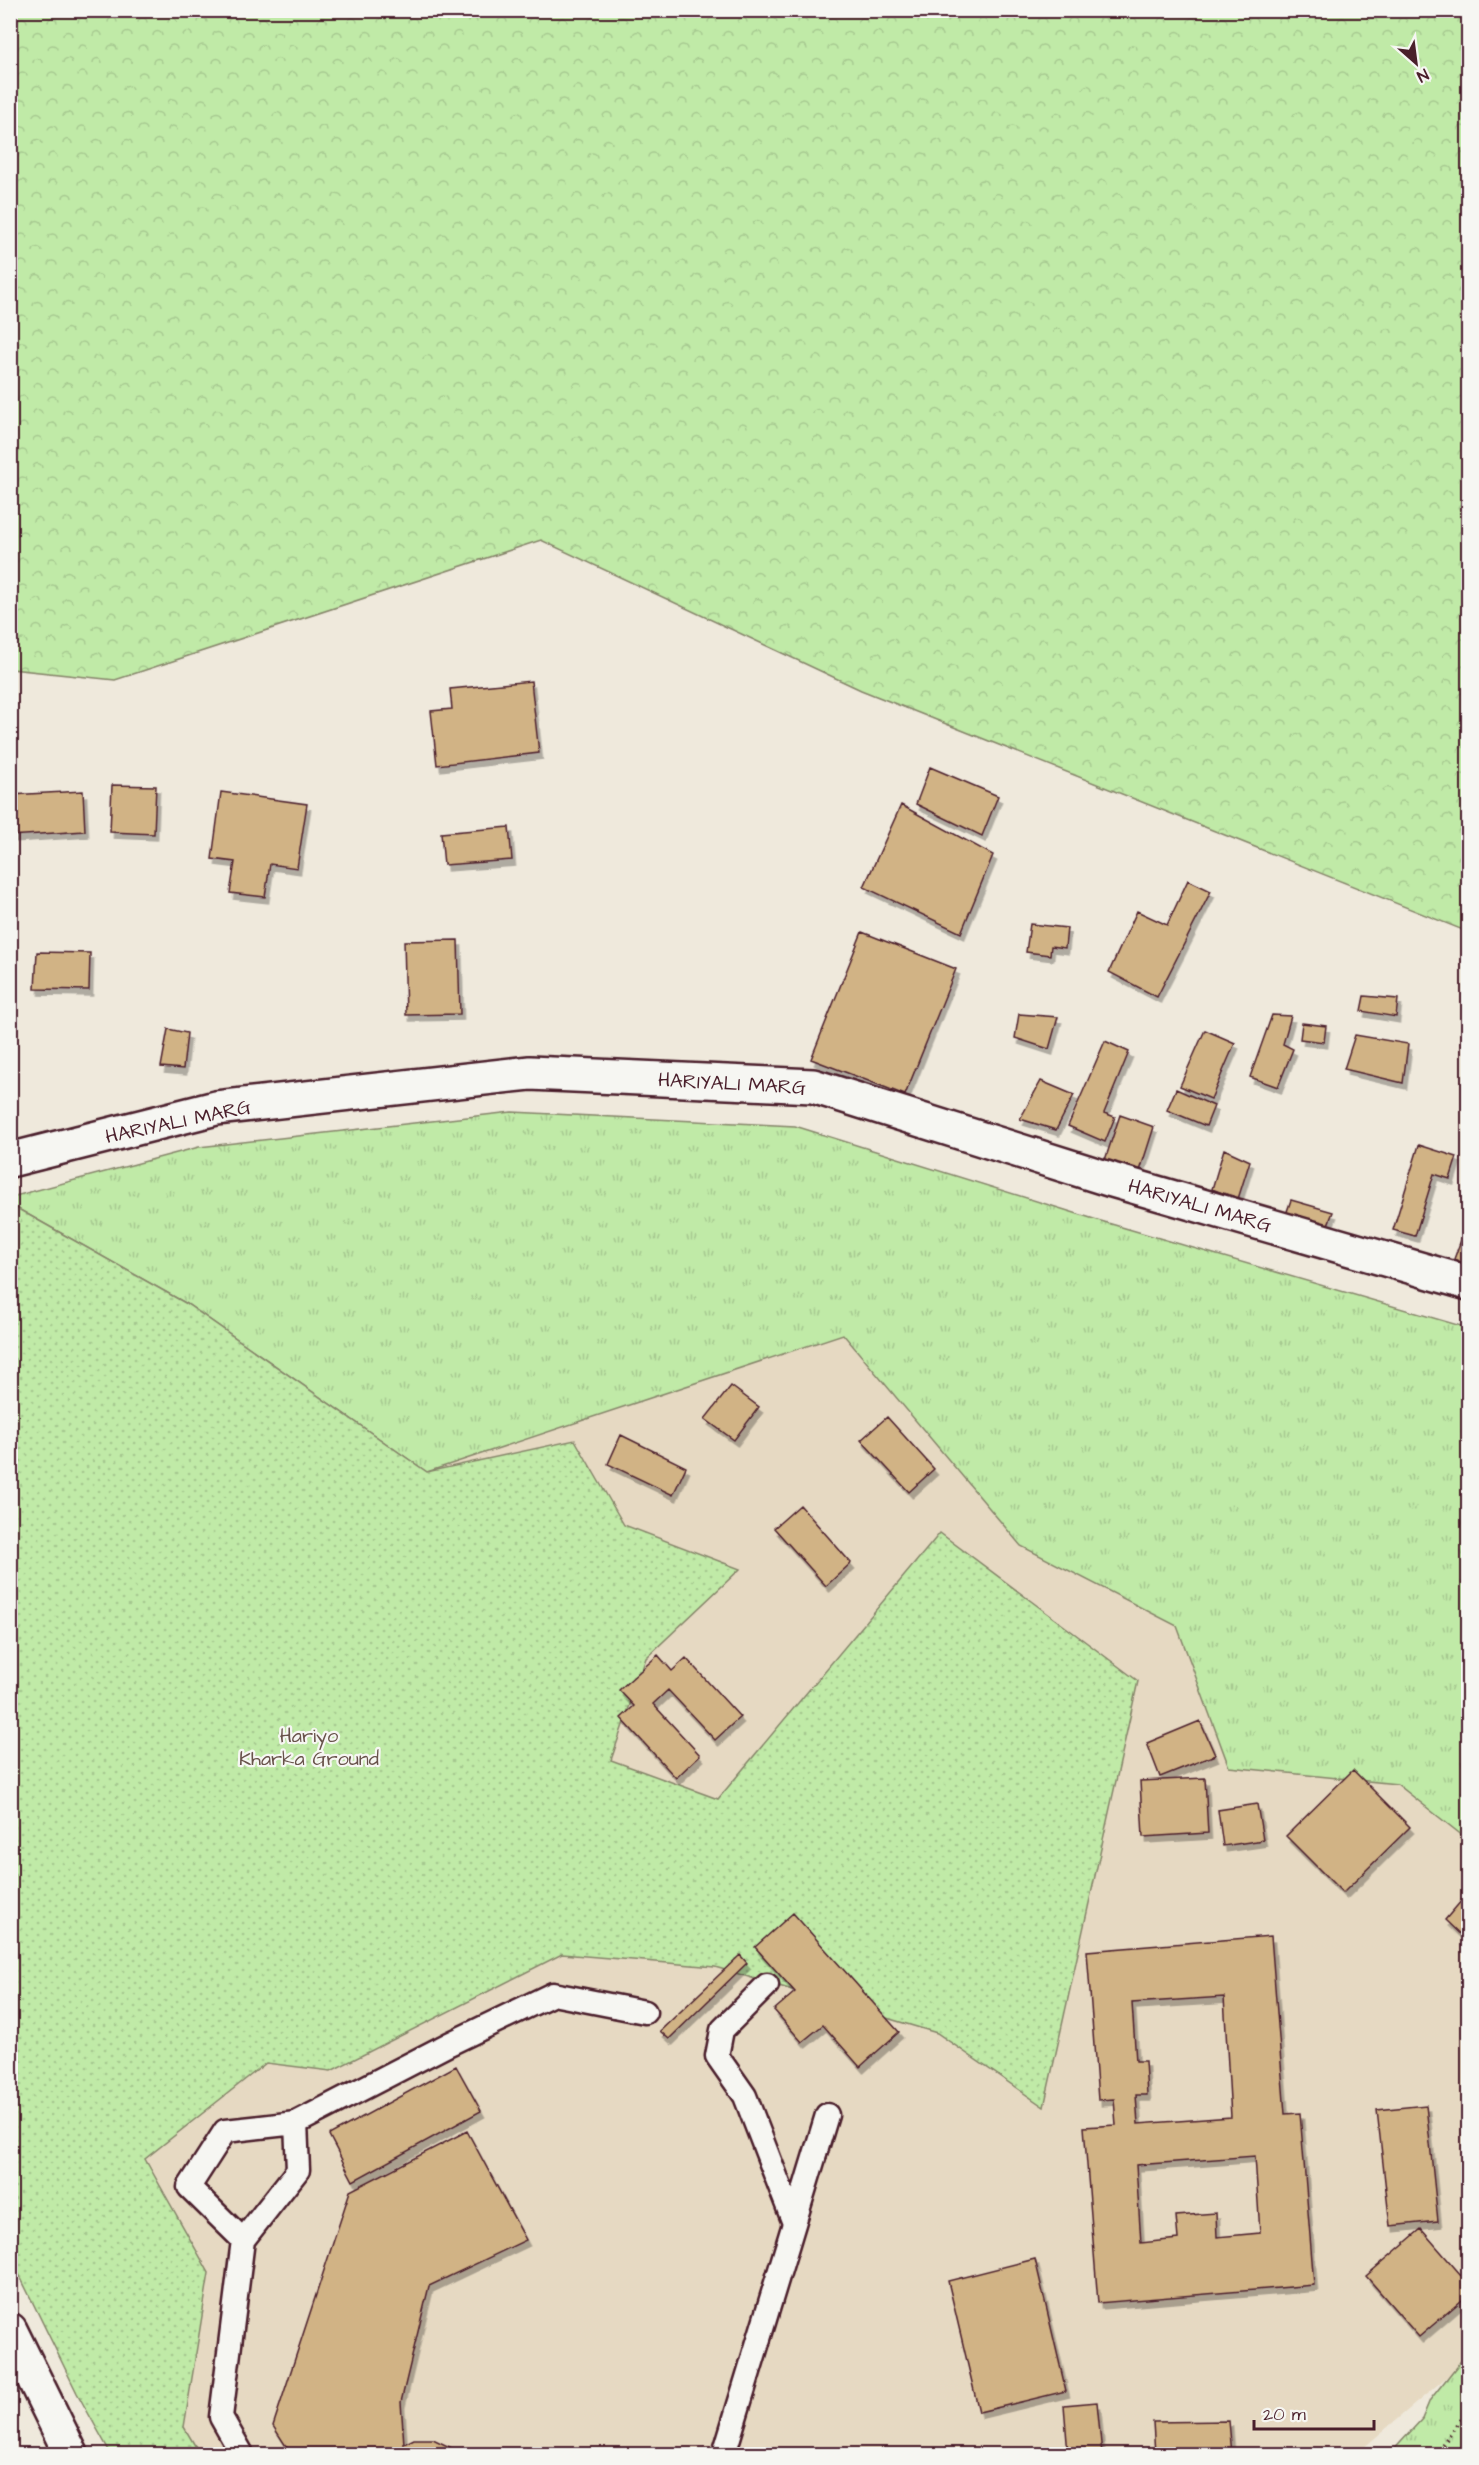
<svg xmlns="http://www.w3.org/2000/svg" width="1479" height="2465" viewBox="0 0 1479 2465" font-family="'Architects Daughter',sans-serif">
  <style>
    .built { fill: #e6d9c2 }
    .grass { fill: url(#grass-tufts); stroke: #858469; stroke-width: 1.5 }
    .forest { fill: url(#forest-crowns); stroke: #858469; stroke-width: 1.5 }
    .park { fill: url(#park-dots); stroke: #858469; stroke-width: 1.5 }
    .building { fill: #d1b385; stroke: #4a1f2b; stroke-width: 1.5; fill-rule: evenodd; filter: url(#shadow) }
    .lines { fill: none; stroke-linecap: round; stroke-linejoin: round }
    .service-casing { stroke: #4a1f2b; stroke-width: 27 }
    .minor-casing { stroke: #4a1f2b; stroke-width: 38 }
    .secondary-casing { stroke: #4a1f2b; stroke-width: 38 }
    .path { stroke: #4a1f2b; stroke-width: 4; stroke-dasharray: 1.5 4.5; stroke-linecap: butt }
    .service { stroke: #f6f6f2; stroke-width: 22 }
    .minor { stroke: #f6f6f2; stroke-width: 33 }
    .secondary { stroke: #f6f6f2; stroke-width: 33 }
    .labels { text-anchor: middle; stroke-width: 4.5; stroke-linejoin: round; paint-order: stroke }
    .street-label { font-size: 20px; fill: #4a1f2b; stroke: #f6f6f2 }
    .park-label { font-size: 20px; fill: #68524a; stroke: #f6f6f2 }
  </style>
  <defs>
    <pattern id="grass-tufts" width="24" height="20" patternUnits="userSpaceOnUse" patternTransform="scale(1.5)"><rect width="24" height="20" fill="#c0eaa7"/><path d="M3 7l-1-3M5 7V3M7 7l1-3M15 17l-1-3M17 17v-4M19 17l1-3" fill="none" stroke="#a6c890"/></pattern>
    <pattern id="forest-crowns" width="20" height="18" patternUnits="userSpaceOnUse" patternTransform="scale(1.5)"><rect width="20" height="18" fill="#c0eaa7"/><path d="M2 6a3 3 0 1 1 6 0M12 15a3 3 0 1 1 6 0" fill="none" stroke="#a6c890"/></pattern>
    <pattern id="park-dots" width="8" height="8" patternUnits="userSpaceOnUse" patternTransform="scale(1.5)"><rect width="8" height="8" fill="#c0eaa7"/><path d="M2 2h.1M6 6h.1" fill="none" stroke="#a6c890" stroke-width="1.8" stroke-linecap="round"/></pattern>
    <filter id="shadow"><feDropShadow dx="3.5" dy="6" stdDeviation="0" flood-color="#0004"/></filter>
  </defs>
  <rect width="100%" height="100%" fill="#efe9dc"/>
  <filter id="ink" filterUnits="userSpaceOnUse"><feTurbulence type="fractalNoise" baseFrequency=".0167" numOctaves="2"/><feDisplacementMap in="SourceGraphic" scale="12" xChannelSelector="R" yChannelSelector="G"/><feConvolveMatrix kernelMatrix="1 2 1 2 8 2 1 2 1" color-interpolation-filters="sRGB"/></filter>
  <g filter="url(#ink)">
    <path class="built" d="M 264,1147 L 1468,1344 L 1468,2359 L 1356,2454 L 114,2454 L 10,1210 Z"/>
    <path class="grass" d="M 512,1112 L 795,1126 L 1094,1219 L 1468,1328 L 1468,1840 L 1397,1784 L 1229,1767 L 1177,1626 L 1021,1546 L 843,1334 L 427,1472 L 187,1304 L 11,1205 L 11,1197 L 199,1147 Z
      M 1468,2352 L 1468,2454 L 1390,2454 L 1422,2419 L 1430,2400 Z"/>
    <path class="forest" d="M 11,10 L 1468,11 L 1468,932 L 861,690 L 541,540 L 115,680 L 11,669 Z"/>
    <path class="park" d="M 11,1205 L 187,1304 L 427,1472 L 575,1440 L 624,1525 L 740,1569 L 646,1658 L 611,1760 L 718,1799 L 940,1533 L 1138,1681 L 1044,2107 L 937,2033 L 715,1967 L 562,1954 L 331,2071 L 266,2063 L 145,2159 L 209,2273 L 184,2427 L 200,2454 L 111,2454 L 77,2393 L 11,2258 Z"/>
    <path class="building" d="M 531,681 L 539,753 L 437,765 L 431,711 L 452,709 L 450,689 Z
      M 930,767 L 998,796 L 982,836 L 916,804 Z
      M 112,785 L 156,786 L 154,834 L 110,832 Z
      M 83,791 L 85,831 L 10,836 L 10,795 Z
      M 221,792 L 307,804 L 297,868 L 270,864 L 265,897 L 230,893 L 235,862 L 212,859 Z
      M 901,805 L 993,855 L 961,933 L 864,887 Z
      M 509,827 L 512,860 L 444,865 L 441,833 Z
      M 1188,880 L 1211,891 L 1157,997 L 1109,972 L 1137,911 L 1167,925 Z
      M 1030,924 L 1067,928 L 1065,948 L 1051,946 L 1050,955 L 1026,952 Z
      M 862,932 L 956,969 L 905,1095 L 811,1059 Z
      M 458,940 L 460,1014 L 406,1015 L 404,941 Z
      M 37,952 L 90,953 L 89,990 L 35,989 Z
      M 1364,996 L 1398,999 L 1396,1017 L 1361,1011 Z
      M 1019,1014 L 1058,1017 L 1049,1049 L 1015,1038 Z
      M 1272,1015 L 1291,1016 L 1283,1044 L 1293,1049 L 1278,1087 L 1250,1077 Z
      M 1302,1023 L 1326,1026 L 1324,1042 L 1300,1039 Z
      M 168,1029 L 187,1033 L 183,1069 L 161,1067 Z
      M 1205,1030 L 1235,1043 L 1211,1099 L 1180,1086 Z
      M 1355,1035 L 1408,1044 L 1403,1083 L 1344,1069 Z
      M 1105,1041 L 1129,1052 L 1104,1113 L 1115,1117 L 1105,1142 L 1068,1126 Z
      M 1041,1081 L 1074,1095 L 1056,1130 L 1020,1119 Z
      M 1176,1089 L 1214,1106 L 1206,1126 L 1167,1110 Z
      M 1120,1115 L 1154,1127 L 1139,1174 L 1104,1163 Z
      M 1419,1145 L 1457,1157 L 1450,1179 L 1434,1174 L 1415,1236 L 1393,1230 Z
      M 1224,1149 L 1250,1161 L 1238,1199 L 1212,1189 Z
      M 1291,1200 L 1333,1212 L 1325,1232 L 1284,1220 Z
      M 1468,1221 L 1468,1265 L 1454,1259 Z
      M 731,1386 L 759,1407 L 734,1440 L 705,1419 Z
      M 887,1417 L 934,1469 L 909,1492 L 861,1440 Z
      M 621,1435 L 686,1467 L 673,1495 L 608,1464 Z
      M 800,1505 L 851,1563 L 826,1586 L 774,1528 Z
      M 658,1655 L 672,1671 L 686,1658 L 740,1717 L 715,1740 L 668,1690 L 653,1704 L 700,1755 L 676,1778 L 621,1718 L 634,1706 L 619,1690 Z
      M 1200,1721 L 1215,1755 L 1160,1777 L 1147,1743 Z
      M 1353,1770 L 1410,1827 L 1343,1893 L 1286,1836 Z
      M 1205,1778 L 1208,1833 L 1143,1837 L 1140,1781 Z
      M 1257,1804 L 1263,1840 L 1223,1846 L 1218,1810 Z
      M 1468,1893 L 1468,1942 L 1445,1920 Z
      M 793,1913 L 899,2032 L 860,2067 L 823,2025 L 802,2042 L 774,2010 L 795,1992 L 755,1947 Z
      M 1271,1936 L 1285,2114 L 1300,2113 L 1314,2285 L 1098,2303 L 1084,2127 L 1116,2125 L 1114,2099 L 1098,2100 L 1087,1951 ZM 1224,1997 L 1231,2117 L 1138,2124 L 1136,2095 L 1147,2095 L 1145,2061 L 1136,2061 L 1132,2003 ZM 1255,2156 L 1260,2233 L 1217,2237 L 1216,2213 L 1176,2216 L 1178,2239 L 1141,2243 L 1136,2165 Z
      M 740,1955 L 747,1963 L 669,2039 L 660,2031 Z
      M 456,2066 L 481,2111 L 353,2181 L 329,2135 Z
      M 1426,2105 L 1438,2221 L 1390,2226 L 1377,2110 Z
      M 467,2131 L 526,2240 L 429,2286 L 401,2402 L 404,2444 L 414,2439 L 433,2439 L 458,2451 L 458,2454 L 291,2454 L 273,2426 L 350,2191 Z
      M 1421,2229 L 1468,2283 L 1468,2295 L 1419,2337 L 1366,2276 Z
      M 1035,2259 L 1066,2391 L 979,2412 L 948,2281 Z
      M 1097,2402 L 1102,2454 L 1068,2454 L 1064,2405 Z
      M 1229,2421 L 1232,2454 L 1155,2454 L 1153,2422 Z"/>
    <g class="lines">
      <g class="service-casing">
        <path id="service" d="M 767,1985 L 722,2030 L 717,2056 L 745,2096 L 794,2223
          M 296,2123 L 449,2044 L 553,1994 L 645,2012
          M 242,2454 L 221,2417 L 243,2240 L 298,2170 L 296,2123 L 225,2131 L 189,2187 L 243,2240
          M 724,2454 L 827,2115"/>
      </g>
      <g class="minor-casing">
        <path id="minor" d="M 10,1160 L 216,1108 L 530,1073 L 813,1086 L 1112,1180 L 1468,1283"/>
      </g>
      <g class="secondary-casing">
        <path id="secondary" d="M 10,2330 L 71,2454"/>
      </g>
      <path class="path" d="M 1435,2454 L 1468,2411"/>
      <use href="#service" class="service"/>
      <use href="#minor" class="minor"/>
      <use href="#secondary" class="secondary"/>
    </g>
  </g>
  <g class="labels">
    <g class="street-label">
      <text transform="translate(732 1083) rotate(3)" y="7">HARIYALI MARG</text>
      <text transform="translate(178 1121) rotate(-12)" y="7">HARIYALI MARG</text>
      <text transform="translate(1200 1205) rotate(16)" y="7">HARIYALI MARG</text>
    </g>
    <g class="park-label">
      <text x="309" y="1742">Hariyo<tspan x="309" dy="23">Kharka Ground</tspan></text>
    </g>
  </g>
  <rect width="1479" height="2465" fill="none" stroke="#f6f6f2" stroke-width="36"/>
  <rect x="18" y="18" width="1443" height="2429" fill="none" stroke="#4a1f2b" stroke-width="2" filter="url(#ink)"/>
  <g transform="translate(1416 63) rotate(152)" stroke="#f6f6f2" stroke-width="4.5" paint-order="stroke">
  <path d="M0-4.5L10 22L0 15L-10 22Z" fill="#4a1f2b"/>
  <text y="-9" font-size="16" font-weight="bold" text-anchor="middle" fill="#4a1f2b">N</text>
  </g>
  <path d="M1254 2420v9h120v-9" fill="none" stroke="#4a1f2b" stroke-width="3"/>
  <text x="1263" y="2420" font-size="18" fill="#4a1f2b" stroke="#f6f6f2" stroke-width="4.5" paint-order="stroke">20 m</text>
</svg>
